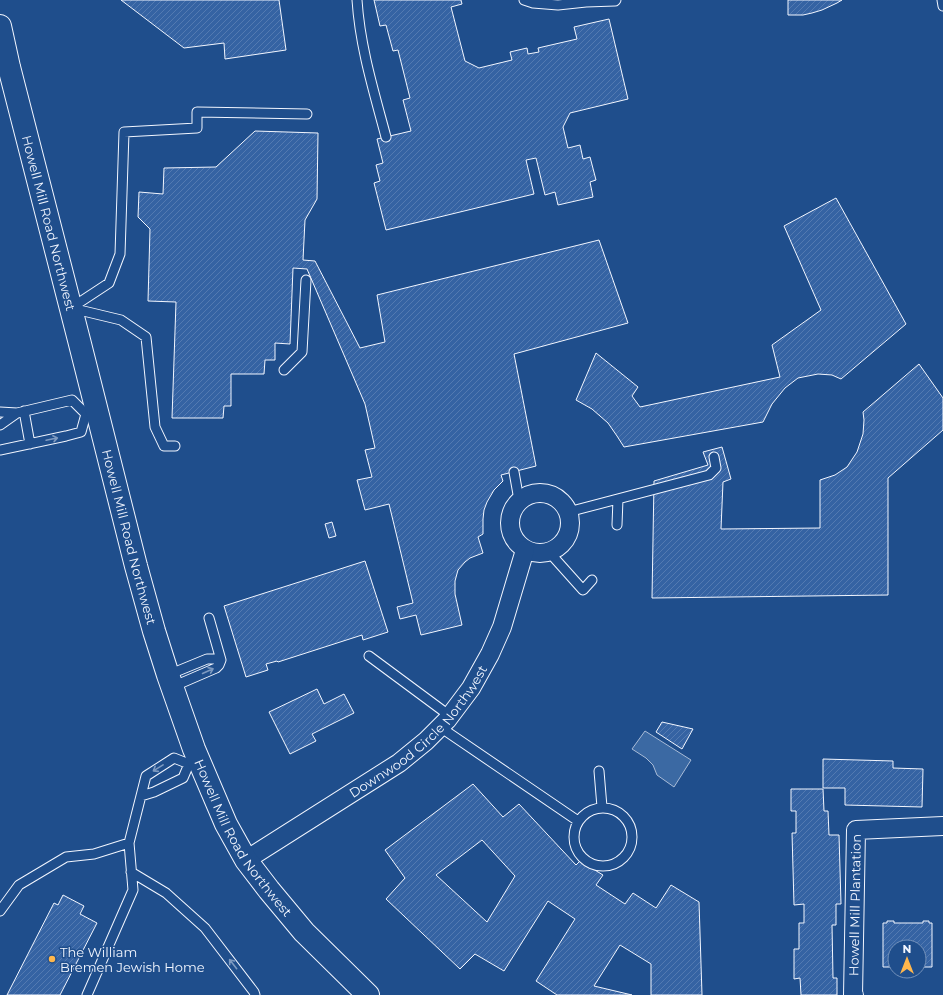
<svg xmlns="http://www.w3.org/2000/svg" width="943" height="995" viewBox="0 0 943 995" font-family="Montserrat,sans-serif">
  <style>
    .water { fill: #3b69a3; stroke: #a8bbd7 }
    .building { fill: url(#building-hatch); stroke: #f2f6ff; fill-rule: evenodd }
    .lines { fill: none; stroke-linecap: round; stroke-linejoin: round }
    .lane-casing { stroke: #f2f6ff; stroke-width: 11 }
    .street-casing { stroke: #f2f6ff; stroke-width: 20 }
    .secondary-casing { stroke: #f2f6ff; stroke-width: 24 }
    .lane { stroke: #1f4e8c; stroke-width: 9 }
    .street { stroke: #1f4e8c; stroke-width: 18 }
    .secondary { stroke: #1f4e8c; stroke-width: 22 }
    .oneway { stroke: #7e9ac0 }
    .poi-dot { fill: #ffb74d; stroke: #1f4e8c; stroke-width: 1.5 }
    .labels { text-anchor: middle; stroke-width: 3; stroke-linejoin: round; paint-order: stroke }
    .street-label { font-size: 13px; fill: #f2f6ff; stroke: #1f4e8c }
    .poi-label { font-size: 13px; fill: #f2f6ff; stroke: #1f4e8c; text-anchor: start }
  </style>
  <defs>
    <pattern id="building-hatch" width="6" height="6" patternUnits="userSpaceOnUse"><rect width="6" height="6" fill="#3563a3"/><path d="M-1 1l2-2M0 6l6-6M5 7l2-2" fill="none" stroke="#537ab1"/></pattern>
  </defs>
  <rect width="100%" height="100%" fill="#1f4e8c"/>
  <path class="water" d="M 645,731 L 691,760 L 674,787 L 657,775 L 653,765 L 646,758 L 632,749 Z"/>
  <path class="building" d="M 121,0 L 279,0 L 286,50 L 225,59 L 224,43 L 184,48 Z
    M 374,0 L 461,0 L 462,4 L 451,7 L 465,61 L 479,68 L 512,60 L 510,52 L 527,48 L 528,54 L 539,52 L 538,48 L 577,39 L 574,27 L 609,19 L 628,99 L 570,113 L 563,127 L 568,148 L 580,145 L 583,159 L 590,157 L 596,180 L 590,182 L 593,197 L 558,205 L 555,192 L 545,195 L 536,158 L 526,160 L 534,194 L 386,230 L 374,183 L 380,181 L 376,165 L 383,163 L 377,139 L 411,131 L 403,100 L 410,98 L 398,50 L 393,51 L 386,25 L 380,26 Z
    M 788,0 L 842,0 L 837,3 L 822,10 L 812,13 L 803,15 L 788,15 Z
    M 255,131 L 318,133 L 317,199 L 305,220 L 303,260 L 315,261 L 360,348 L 385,342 L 377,295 L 599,240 L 628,323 L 514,354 L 536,466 L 501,475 L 503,481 L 494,490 L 487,502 L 484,510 L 483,519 L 483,534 L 478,537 L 483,553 L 470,558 L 465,562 L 458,570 L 455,581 L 455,594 L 462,625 L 421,635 L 416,615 L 400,619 L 397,607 L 413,603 L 389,504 L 365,510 L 357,480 L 372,477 L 365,450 L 375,448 L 365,404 L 307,269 L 293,268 L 290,344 L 275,343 L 275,360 L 265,360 L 264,374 L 231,374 L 231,406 L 224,406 L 223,418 L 172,418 L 176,302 L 148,301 L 150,229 L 138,217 L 139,192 L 163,194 L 164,168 L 216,167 Z
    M 836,198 L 906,324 L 841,379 L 832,375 L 818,374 L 798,378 L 785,388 L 772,404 L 763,422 L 624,447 L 617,436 L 608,423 L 592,409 L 576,400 L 596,353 L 638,387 L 632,396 L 640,407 L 780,377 L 772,345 L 821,310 L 784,226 Z
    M 919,364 L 943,398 L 943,430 L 888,478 L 888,595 L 652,598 L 654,481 L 708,465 L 703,452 L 722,447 L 731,479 L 723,482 L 721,529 L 820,528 L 820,480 L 835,475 L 847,467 L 857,452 L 863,434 L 864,420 L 863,412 Z
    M 332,522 L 336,536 L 329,538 L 325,524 Z
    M 365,561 L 388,632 L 363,640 L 362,635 L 278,662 L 277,661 L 266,664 L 268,670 L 246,677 L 224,606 Z
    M 317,689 L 324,704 L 344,694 L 354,713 L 312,734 L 316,741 L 290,754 L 269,712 Z
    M 662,722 L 693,729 L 682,749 L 656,732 Z
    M 823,759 L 893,761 L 893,768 L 923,769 L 922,807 L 845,805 L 845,788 L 823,788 Z
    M 473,784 L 503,817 L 519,804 L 576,865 L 580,861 L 603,875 L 596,885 L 625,904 L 633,893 L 656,908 L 671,885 L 699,902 L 702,995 L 651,995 L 651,964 L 620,945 L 594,986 L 632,995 L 557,995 L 536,981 L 575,919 L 548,901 L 504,971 L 475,954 L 460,969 L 386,899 L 405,878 L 385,850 ZM 482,840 L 515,876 L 487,922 L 436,875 Z
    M 791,789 L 823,789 L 824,811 L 828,811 L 829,835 L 839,835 L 841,904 L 836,904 L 836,925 L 832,925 L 833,978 L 837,978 L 837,995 L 801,995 L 800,978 L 794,979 L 794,949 L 799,949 L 799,923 L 804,923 L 804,904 L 794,905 L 792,833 L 796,833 L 796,811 L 791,811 Z
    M 63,895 L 84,906 L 80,914 L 97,923 L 60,995 L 7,995 L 54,903 L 58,905 Z
    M 887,921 L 894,921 L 894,923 L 923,923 L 923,921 L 929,921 L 929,923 L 932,923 L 932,967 L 919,967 L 919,947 L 895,947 L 895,967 L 883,967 L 883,923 L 887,923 Z"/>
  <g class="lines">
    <g class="lane-casing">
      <path id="lane" d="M 357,0 C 360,47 374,92 386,137
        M 524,0 L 533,3 L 558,5 L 586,2 L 615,1 L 616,0
        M 942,0 L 943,6
        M 284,370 L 302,352 L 306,280
        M 24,411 L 30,444
        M 0,412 L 17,413 L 72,400 L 86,414
        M 0,425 L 17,413
        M 175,446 L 164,446 L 155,427 L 146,337 L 121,320 L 71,308 L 109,283 L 120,254 L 124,132 L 197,128 L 197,112 L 307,114
        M 0,450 L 66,436 L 81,432 L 86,414
        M 514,472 L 519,500
        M 568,512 L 709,475 L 716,468 L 714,457
        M 617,525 L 618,499
        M 549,552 L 583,590 L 592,580
        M 209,618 L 221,660
        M 369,656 L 450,716
        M 168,675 L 207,659 L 217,659 L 221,660 L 219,665 L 216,668 L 172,687
        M 440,727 L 578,821
        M 599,771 L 602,807
        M 141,796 L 154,792 L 183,778 L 189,764 L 194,761
        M574 837a29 29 0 1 1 58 0a29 29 0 1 1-58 0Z
        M 131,872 L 166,893 L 205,928 L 254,992 L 255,995
        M 0,911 L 19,885 L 66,857 L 94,854 L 129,843
        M 87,995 L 133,890 L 129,843 L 146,776 L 174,758 L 189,764"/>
    </g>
    <g class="street-casing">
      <g id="street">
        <circle cx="540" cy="523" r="30"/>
        <path id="s1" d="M 246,860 L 399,763 L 426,741 L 447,720 L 471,688 L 490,654 L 502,627 L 525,550"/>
        <path id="s2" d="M 854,995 L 853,995 L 856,830 L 943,826"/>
      </g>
    </g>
    <g class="secondary-casing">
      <g id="secondary">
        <path id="s3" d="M 0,26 L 9,67 L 79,340 L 136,566 L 154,631 L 168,675 L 194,749 L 226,824 L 246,860 L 269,890 L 304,932 L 368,995"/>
      </g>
    </g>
    <use href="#lane" class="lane"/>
    <use href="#street" class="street"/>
    <use href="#secondary" class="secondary"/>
  </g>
  <defs><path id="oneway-shaft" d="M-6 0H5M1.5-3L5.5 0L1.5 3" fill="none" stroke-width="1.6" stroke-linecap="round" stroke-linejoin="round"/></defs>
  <g class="oneway">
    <use href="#oneway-shaft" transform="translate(52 439) rotate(-12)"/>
    <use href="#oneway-shaft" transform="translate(208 671) rotate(-24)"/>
    <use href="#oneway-shaft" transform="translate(158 768) rotate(148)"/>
    <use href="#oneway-shaft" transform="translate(233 964) rotate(-128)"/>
  </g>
  <circle class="poi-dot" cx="52" cy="959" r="4"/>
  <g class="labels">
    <g class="street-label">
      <text dy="5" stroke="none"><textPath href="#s3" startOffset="203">Howell Mill Road Northwest</textPath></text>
      <text dy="5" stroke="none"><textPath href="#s3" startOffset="527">Howell Mill Road Northwest</textPath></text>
      <text dy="5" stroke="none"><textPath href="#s1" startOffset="217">Downwood Circle Northwest</textPath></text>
      <text dy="5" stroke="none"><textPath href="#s3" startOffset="851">Howell Mill Road Northwest</textPath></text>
      <text dy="5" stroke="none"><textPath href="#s2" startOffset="91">Howell Mill Plantation</textPath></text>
    </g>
    <g class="poi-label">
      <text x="60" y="957">The William<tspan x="60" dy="15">Bremen Jewish Home</tspan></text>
    </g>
  </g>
  <g transform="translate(907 959)"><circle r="19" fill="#1f4e8c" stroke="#7391ba"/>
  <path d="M0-3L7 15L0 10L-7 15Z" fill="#ffb74d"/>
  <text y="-6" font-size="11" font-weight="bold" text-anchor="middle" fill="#f2f6ff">N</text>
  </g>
</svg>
